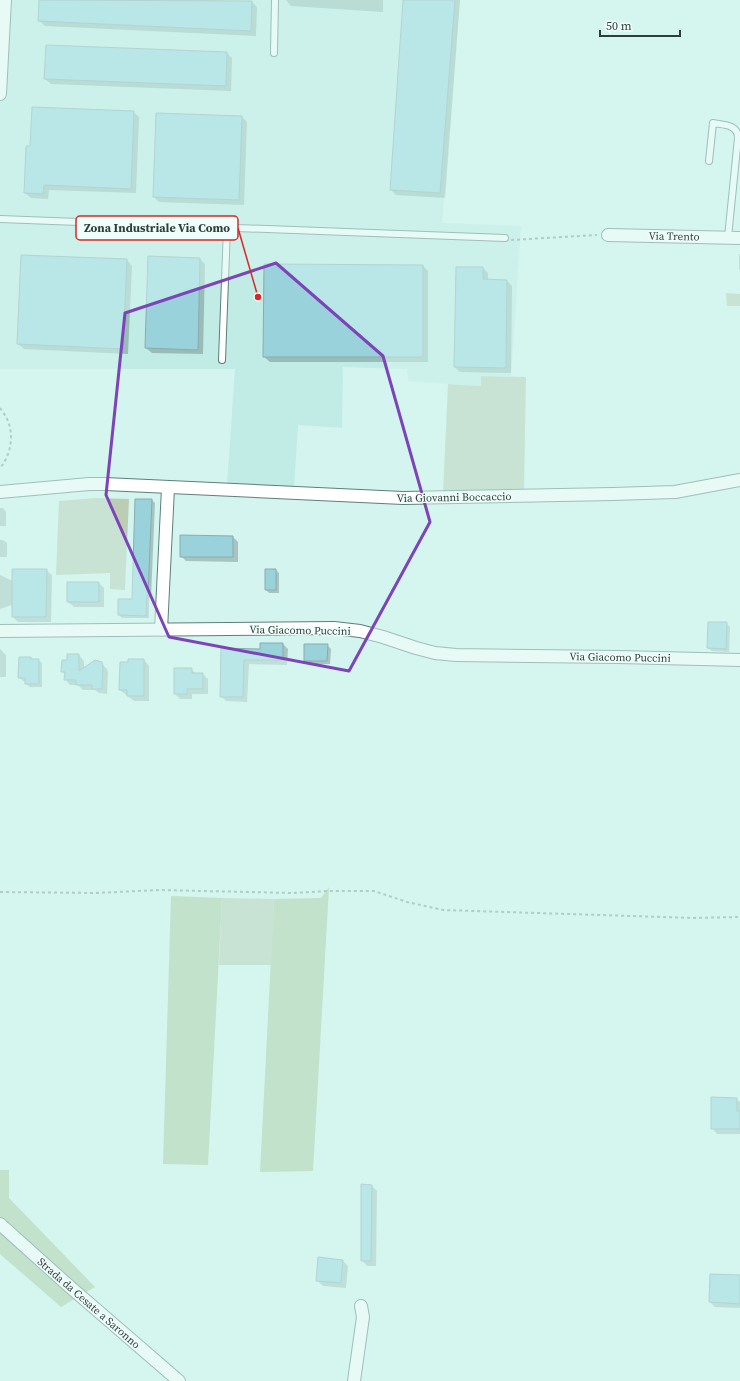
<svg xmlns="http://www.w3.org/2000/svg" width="740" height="1381" viewBox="0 0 740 1381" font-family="'Source Serif 4',serif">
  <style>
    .built { fill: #c1ebe5 }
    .green { fill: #bbcdb2 }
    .forest { fill: #afc9a2 }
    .shadow { fill: #0003 }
    .building { fill: #99d2db; stroke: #8babb0 }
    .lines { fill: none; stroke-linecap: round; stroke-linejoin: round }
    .lane-casing { stroke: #5f7e79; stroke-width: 8 }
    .street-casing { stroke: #5f7e79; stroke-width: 14 }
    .path { stroke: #859c98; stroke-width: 2; stroke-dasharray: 3 3; stroke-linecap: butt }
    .lane { stroke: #fff; stroke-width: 6 }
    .street { stroke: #fff; stroke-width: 12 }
    .marked { fill: none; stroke: #7d43b9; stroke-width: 3; stroke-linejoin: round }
    .labels { text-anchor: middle; stroke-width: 3; stroke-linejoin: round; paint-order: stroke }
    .street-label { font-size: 11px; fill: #303e3b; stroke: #f0fefb }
    .leader { fill: none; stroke: #d62828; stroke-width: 1.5 }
    .callout-dot { fill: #d62828; stroke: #f0fefb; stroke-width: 1.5 }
    .callout { fill: #f0fefb; stroke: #d62828; stroke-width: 1.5 }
    .callout-label { font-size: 12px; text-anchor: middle; font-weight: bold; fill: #303e3b }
  </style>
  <rect width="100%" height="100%" fill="#d4f5ef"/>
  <path class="built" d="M 0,0 L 460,0 L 442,223 L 521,226 L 511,376 L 482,376 L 481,386 L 408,381 L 407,369 L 343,367 L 342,428 L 298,425 L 294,488 L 227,485 L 235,369 L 0,369 Z"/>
  <path class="green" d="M 726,293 L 740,294 L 740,306 L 727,306 Z
    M 481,376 L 526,377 L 524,490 L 443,493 L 448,384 L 481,386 Z
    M 96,498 L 129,499 L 125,590 L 110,589 L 110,573 L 56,575 L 59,501 Z
    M 222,898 L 274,899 L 271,965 L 219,965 Z"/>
  <path class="forest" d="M 329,887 L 313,1171 L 260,1172 L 274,899 L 321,898 Z
    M 171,896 L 222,898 L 208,1165 L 163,1164 Z
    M 0,1170 L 9,1170 L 9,1198 L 95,1287 L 61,1307 L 0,1254 Z"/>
  <path class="shadow" d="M 40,0 L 209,0 L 252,2 L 257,7 L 256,36 L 45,26 L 39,20 Z
    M 286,0 L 383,0 L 383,12 L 291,6 Z
    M 404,0 L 460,0 L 445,198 L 396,195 L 391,190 Z
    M 227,53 L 232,58 L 231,91 L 51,84 L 45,79 Z
    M 133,112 L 139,117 L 136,193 L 49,190 L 48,199 L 31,198 L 25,193 Z
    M 242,117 L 247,122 L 244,205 L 159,202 L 154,197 Z
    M 739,254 L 740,254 L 740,270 L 739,269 Z
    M 200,259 L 205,264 L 203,354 L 152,353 L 146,348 Z
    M 127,260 L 132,266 L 128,354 L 24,349 L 18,344 Z
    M 423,266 L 428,271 L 428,362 L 270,362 L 264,357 Z
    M 457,268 L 483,268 L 488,273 L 488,280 L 507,281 L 512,286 L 511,373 L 460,372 L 455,367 Z
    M 152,500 L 155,503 L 151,598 L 149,598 L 149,618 L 122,618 L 119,615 L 133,600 Z
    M 0,508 L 3,508 L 6,512 L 6,526 L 0,526 Z
    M 233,537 L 238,542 L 238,562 L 186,561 L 181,556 Z
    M 0,540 L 3,540 L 7,543 L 7,557 L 0,557 Z
    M 46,570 L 52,575 L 51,622 L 18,622 L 13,617 L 12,605 L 0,609 L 0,575 L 13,581 Z
    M 266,570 L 276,570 L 279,573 L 279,593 L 269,593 L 266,590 Z
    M 99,583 L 104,588 L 104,607 L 74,607 L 68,602 Z
    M 726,623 L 730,627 L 729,652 L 712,651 L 708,648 Z
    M 283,644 L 288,649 L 287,665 L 249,664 L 247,702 L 226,701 L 221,696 L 222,649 L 261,650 Z
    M 327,645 L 331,649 L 330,664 L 309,664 L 305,660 Z
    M 0,649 L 6,655 L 6,677 L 0,677 Z
    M 79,655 L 84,661 L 84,669 L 101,663 L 107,669 L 108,672 L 107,694 L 99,693 L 95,690 L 83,690 L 78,685 L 70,685 L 65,679 L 66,675 L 62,672 L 68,661 Z
    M 31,658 L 32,660 L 38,660 L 42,663 L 42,687 L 30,687 L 26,684 L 26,681 L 23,681 L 19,677 Z
    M 144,660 L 149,666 L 149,701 L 134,701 L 120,690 Z
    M 191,669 L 196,674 L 203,674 L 208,679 L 208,694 L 192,694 L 192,699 L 180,699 L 175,694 Z
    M 736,1099 L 740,1102 L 740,1134 L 717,1134 L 712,1128 Z
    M 372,1186 L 377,1191 L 376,1266 L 367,1266 L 362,1260 Z
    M 343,1261 L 348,1266 L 346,1288 L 323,1286 L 318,1281 Z
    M 740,1276 L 740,1308 L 715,1307 L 710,1302 Z"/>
  <path class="building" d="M 39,0 L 252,1 L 251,31 L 38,21 Z
    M 403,0 L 455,0 L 440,193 L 390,190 Z
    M 46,45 L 227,52 L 226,86 L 44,79 Z
    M 32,107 L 134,111 L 131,189 L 44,185 L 43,194 L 24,193 L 26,146 L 30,146 Z
    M 156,113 L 242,116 L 239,200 L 153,197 Z
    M 21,255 L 127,259 L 123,349 L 17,344 Z
    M 148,256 L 200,258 L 198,350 L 145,348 Z
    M 264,264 L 423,265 L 423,357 L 263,357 Z
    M 456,267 L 483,267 L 483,279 L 507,280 L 506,368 L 454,367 Z
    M 135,499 L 152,499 L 148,595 L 147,595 L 146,616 L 118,615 L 118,599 L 132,599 Z
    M 180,535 L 233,536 L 233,557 L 180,557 Z
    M 12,569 L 47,569 L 46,617 L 12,617 Z
    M 265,569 L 276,569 L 276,590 L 265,590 Z
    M 67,582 L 99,582 L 99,602 L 67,602 Z
    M 708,622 L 727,622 L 726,649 L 707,648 Z
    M 260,643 L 283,643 L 283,660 L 244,660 L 243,697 L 220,697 L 221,648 L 260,649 Z
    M 304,644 L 328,644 L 327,661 L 304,661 Z
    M 67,654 L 79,654 L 79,671 L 95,660 L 102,662 L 103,666 L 102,689 L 92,689 L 92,685 L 76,685 L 76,680 L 64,680 L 65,672 L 61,672 L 62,660 L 67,660 Z
    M 19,657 L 31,657 L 31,659 L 39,659 L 39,684 L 25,684 L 25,678 L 18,678 Z
    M 128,659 L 144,659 L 144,696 L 127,696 L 127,690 L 119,690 L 120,662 L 128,662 Z
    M 174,668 L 192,668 L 192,673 L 203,673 L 203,689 L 187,689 L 187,694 L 174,694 Z
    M 711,1097 L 737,1098 L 737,1111 L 740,1111 L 740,1129 L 711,1129 Z
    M 361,1184 L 372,1185 L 371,1261 L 361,1261 Z
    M 318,1257 L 343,1260 L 341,1283 L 316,1281 Z
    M 710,1274 L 740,1275 L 740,1304 L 709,1302 Z"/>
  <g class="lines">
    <g class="lane-casing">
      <path id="lane" d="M 274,53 L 275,0
        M 709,161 L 713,123 C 723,125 738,124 738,138 L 728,237
        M 0,219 L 505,238
        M 222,360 L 227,227"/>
    </g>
    <g class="street-casing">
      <path id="street" d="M 0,94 L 5,0
        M 608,235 L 740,238
        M 0,492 L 89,484 L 105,484 L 403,498 L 613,494 L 675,492 L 740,480
        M 161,630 L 168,488
        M 0,631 L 334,628 L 360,631 L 383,637 L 416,648 L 435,653 L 456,655 L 619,657 L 740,660
        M 0,1224 L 69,1286 L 179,1381
        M 354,1381 L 363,1317 L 361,1306"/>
    </g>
    <path class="path" d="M 511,240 L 597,235
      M 0,408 C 4,413 9,421 10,428 C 13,441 9,458 0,468
      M 0,892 L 96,893 L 159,890 L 292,893 L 329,891 L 374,891 L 407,902 L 443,910 L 693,918 L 740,917"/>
    <use href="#lane" class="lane"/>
    <use href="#street" class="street"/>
  </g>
  <path d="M0 0H740V1381H0ZM 276,263 L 383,356 L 430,522 L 349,671 L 169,637 L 106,495 L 125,313 Z" fill="#d4f5ef" fill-opacity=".55" fill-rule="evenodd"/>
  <path class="marked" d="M 276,263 L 383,356 L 430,522 L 349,671 L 169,637 L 106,495 L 125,313 Z"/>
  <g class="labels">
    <g class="street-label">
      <text transform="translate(674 236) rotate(1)" y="4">Via Trento</text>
      <text transform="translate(454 497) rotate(-1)" y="4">Via Giovanni Boccaccio</text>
      <text transform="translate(300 630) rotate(1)" y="4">Via Giacomo Puccini</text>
      <text transform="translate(620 657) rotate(1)" y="4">Via Giacomo Puccini</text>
      <text transform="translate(89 1303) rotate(41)" y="4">Strada da Cesate a Saronno</text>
    </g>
  </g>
  <path class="leader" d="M258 297L238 228"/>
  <circle class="callout-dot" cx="258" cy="297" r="4"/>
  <rect class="callout" x="76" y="216" width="162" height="24" rx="4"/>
  <g class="callout-label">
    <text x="157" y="232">Zona Industriale Via Como</text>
  </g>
  <path d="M600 30v6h80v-6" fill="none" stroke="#303e3b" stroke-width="2"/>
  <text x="606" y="30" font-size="12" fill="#303e3b" stroke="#f0fefb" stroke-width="3" paint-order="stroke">50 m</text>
</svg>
